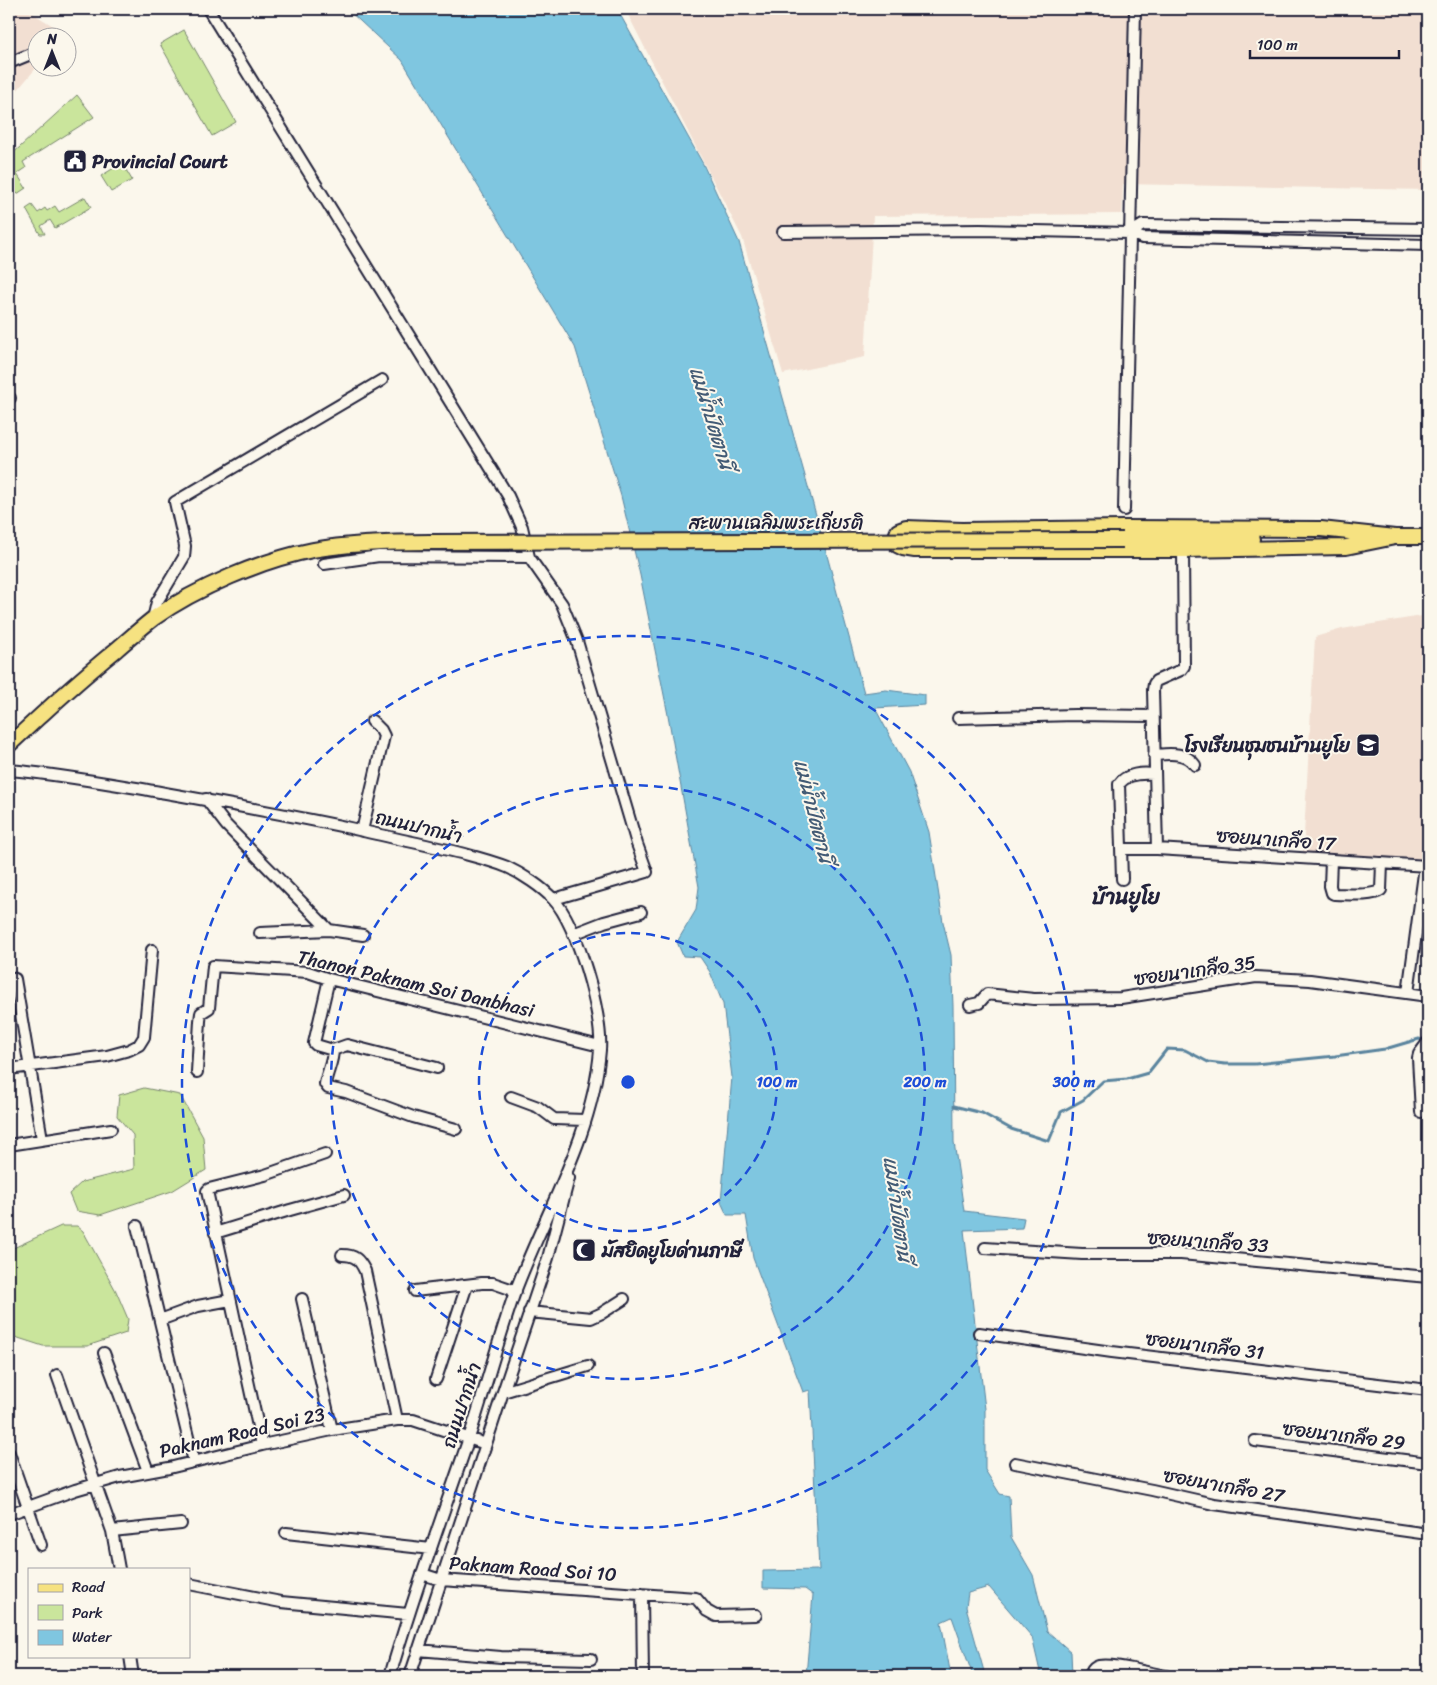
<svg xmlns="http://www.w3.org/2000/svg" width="1437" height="1685" viewBox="0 0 1437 1685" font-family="Sriracha,'Playpen Sans Thai',sans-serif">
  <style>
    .built { fill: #f2dfd2 }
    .green { fill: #cae59c; stroke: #76846c }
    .water { fill: #7fc6e0; stroke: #5a849e }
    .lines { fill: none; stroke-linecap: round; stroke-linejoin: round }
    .stream { stroke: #5a849e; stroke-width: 3 }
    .minor-casing { stroke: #22223b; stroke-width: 14 }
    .major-casing { stroke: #22223b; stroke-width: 18 }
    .minor { stroke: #fbf7ec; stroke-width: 10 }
    .major { stroke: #f6e281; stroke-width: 14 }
    .major-bridge-casing { stroke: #22223b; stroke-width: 18; stroke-linecap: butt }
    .major-bridge { stroke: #f6e281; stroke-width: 14 }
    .ring { fill: none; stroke: #1d4ed8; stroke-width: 2.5; stroke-dasharray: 9 6 }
    .labels { text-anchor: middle; stroke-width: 4; stroke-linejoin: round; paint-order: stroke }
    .poi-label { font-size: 19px; font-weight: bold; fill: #22223b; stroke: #fbf7ec; text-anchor: start }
    .street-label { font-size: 19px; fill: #22223b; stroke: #fbf7ec }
    .water-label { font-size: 20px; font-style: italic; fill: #435b75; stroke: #fbf7ec }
    .quarter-label { font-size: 21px; font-weight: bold; fill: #22223b; stroke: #fbf7ec }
    .centre { fill: #1d4ed8; stroke: #fbf7ec; stroke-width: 2.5 }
    .ring-label { font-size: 15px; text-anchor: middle; font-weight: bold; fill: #1d4ed8; stroke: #fbf7ec; stroke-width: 4; stroke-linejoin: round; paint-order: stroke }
  </style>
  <rect width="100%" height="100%" fill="#fbf7ec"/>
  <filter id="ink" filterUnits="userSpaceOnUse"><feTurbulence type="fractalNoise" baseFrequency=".02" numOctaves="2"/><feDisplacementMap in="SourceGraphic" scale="10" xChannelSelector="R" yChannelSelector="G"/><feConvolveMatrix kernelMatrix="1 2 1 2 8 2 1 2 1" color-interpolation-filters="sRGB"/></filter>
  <g filter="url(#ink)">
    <path class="built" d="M 9,9 L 26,9 L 66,34 L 63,37 L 38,38 L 37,67 L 9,100 Z
      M 625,9 L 1428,9 L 1428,190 L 1123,184 L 1122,214 L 873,216 L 865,357 L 783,374 L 742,237 Z
      M 1428,615 L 1428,861 L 1303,853 L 1315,637 L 1342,629 Z"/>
    <path class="green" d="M 184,30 L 236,122 L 212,136 L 160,44 Z
      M 77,95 L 94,117 L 23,162 L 26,168 L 17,174 L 26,188 L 17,194 L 9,182 L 9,157 Z
      M 122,163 L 132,180 L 111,192 L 101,176 Z
      M 85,197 L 91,207 L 55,228 L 50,220 L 41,226 L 45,234 L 40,234 L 26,209 L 32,205 L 38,213 L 45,208 L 47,211 L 55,206 L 59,212 Z
      M 144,1088 L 180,1095 L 203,1137 L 206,1170 L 172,1191 L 100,1215 L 76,1211 L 69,1194 L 82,1182 L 134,1169 L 133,1135 L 117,1116 L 119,1095 Z
      M 61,1226 L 77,1226 L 83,1231 L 116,1291 L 128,1319 L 126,1333 L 87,1346 L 43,1346 L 9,1335 L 9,1250 Z"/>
    <path class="water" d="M 347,9 L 617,9 L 703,164 L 739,242 L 818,522 L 864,693 L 886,690 L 925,695 L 925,705 L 875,708 L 909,772 L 929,832 L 943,922 L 951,955 L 953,1006 L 954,1142 L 964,1211 L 1024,1218 L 1022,1228 L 964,1230 L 985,1409 L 985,1470 L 1000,1494 L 1009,1496 L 1011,1537 L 1033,1575 L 1047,1631 L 1071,1652 L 1072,1676 L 1041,1676 L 1032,1637 L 989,1587 L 968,1593 L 966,1607 L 985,1675 L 973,1676 L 952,1617 L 941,1622 L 951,1676 L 806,1676 L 813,1595 L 805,1589 L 763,1588 L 763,1571 L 819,1570 L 810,1390 L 803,1392 L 753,1258 L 746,1215 L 727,1215 L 721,1202 L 732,1077 L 723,1004 L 710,972 L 700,957 L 683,956 L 677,942 L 696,910 L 699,887 L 668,715 L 640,575 L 621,496 L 575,347 L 402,60 Z"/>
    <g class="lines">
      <path class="stream" d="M 954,1106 L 982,1113 L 1011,1129 L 1049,1141 L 1061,1112 L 1083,1100 L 1103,1081 L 1127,1079 L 1148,1073 L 1167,1049 L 1185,1050 L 1208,1062 L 1225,1064 L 1255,1064 L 1335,1056 L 1385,1049 L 1419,1039 L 1425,1041"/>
      <g class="minor-casing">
        <path id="minor" d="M 208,9 L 508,496 L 522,527 L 529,557 L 562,604 L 577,641 L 637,844 L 647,872 L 554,899
          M 9,63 L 38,51
          M 783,232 L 980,230 L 1130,233 L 1142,238 L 1428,245
          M 1130,233 L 1143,225 L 1428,229
          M 9,399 L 10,398
          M 1124,510 L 1135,9
          M 324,564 L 379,556 L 529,557
          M 153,619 L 157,602 L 184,557 L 185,546 L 175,502 L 382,380
          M 958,718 L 1075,715 L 1152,716
          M 1154,755 C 1169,754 1185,751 1195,765
          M 9,770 C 57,774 106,783 154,791 C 222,803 291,815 359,830 C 393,838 427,845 461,853 C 476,857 492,861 507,867 C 522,874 542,887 553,899 C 577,924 603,1014 600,1050 C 593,1136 545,1212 515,1292 C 498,1340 485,1390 469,1438 C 442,1517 413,1596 390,1676
          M 206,799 L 226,825 L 329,930 L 363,935
          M 362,831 L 384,736 L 381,730 L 372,721
          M 1122,849 L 1157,849 L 1428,866
          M 1157,849 L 1153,690 L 1154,684 L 1156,681 L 1181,670 L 1184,666 L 1183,550
          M 1331,860 L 1330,886 L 1332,893 L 1334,894 C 1346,894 1372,897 1381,890 L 1382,863
          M 1122,879 L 1119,784 C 1127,773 1142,773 1154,774
          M 260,933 L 329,930
          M 573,934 L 604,922 L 641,912
          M 9,977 L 15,979 L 42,1139
          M 329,979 L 314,1043 L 316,1045 L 333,1050 C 333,1062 327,1072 325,1084 L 328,1088 L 346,1092 L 413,1117 L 456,1129
          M 1408,993 L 1425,866
          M 970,1005 L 979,1003 L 987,994 L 1034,999 L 1121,998 L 1256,977 L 1310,980 L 1428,996
          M 333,1050 L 347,1045 L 437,1068
          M 9,1069 L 107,1056 L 129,1050 L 139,1045 L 144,1037 L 152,950
          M 197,1072 L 200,1021 L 201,1013 L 209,1008 L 213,966 L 308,972 L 329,979 L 600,1046
          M 511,1097 L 538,1107 L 554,1119 L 585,1120
          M 1421,1112 L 1418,1058 L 1419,1054 L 1428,1042
          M 9,1145 L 111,1129
          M 137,1226 L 194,1462
          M 215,1233 L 290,1210 L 344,1195
          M 985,1248 L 1082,1254 L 1181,1254 L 1428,1277
          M 342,1255 C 355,1255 359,1259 365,1271 L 397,1420
          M 415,1291 L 482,1283 L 493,1283 L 516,1291
          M 302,1299 L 332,1430
          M 529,1312 L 591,1318 L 602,1313 L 624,1299
          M 160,1320 L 198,1306 L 230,1300
          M 979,1333 L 1112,1352 L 1428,1390
          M 104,1353 L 148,1471
          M 57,1375 L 112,1531 L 119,1569
          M 436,1379 L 467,1285
          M 503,1392 L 588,1366
          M 1255,1441 L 1428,1463
          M 262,1445 L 207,1191 L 209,1189 L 265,1175 L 325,1154
          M 9,1453 L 41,1545
          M 1015,1463 L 1152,1490 L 1214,1504 L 1428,1534
          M 9,1514 L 75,1490 L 120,1477 L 169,1468 L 262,1445 L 332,1430 L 397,1420 L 413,1420 L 486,1444
          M 112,1531 L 181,1524
          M 286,1533 L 431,1549
          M 422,1574 L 441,1580 L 696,1598 L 707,1611 L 716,1616 L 756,1615
          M 189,1584 L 281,1602 L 408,1614
          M 642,1594 L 643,1676
          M 418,1650 L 501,1657 L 591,1659
          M 130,1656 L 133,1676
          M 410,1676 L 503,1392 L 548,1258 L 569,1178
          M 1090,1676 C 1091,1672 1092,1669 1096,1667 C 1106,1661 1153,1674 1166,1676"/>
      </g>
      <g class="major-casing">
        <path id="major" d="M 906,528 L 962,530 L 1124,528 L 1321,529 L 1395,537 L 1346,547 L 1183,550 L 915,550 L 903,548 L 897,545 L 896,536 L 898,531 Z
          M 1386,537 L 1428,537
          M 1123,540 L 1252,539
          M 9,745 C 44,712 79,680 116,650 C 129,639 141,628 154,618 C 196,588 262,560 313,550 C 352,543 390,542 430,542"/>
      </g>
      <use href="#minor" class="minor"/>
      <use href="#major" class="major"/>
      <g class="major-bridge-casing">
        <path id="major-bridge" d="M 430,542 L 1123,540"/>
      </g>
      <use href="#major-bridge" class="major-bridge"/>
    </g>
  </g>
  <g class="ring">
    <circle cx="628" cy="1082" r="149"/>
    <circle cx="628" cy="1082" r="297"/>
    <circle cx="628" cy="1082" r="446"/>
  </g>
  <defs>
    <g id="civic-square" transform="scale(1.25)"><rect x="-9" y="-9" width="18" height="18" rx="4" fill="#22223b" stroke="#fbf7ec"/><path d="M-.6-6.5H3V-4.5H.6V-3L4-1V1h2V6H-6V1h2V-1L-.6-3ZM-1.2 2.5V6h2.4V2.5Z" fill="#fff"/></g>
    <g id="school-square" transform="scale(1.25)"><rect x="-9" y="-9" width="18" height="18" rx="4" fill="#22223b" stroke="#fbf7ec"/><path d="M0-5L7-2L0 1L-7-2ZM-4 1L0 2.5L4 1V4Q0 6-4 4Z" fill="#fff"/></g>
    <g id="mosque-square" transform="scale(1.25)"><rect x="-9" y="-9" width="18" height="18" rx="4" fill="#22223b" stroke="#fbf7ec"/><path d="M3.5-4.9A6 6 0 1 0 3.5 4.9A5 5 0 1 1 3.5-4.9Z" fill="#fff"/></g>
  </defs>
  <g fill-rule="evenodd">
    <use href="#civic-square" x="75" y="161"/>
    <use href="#school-square" x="1368" y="745"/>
    <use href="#mosque-square" x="584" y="1250"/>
  </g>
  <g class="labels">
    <g class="poi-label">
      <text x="92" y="168">Provincial Court</text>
      <text x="1350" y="752" text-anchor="end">โรงเรียนชุมชนบ้านยูโย</text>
      <text x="602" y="1257">มัสยิดยูโยด่านภาษี</text>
    </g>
    <g class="street-label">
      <text x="776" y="529">สะพานเฉลิมพระเกียรติ</text>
      <text transform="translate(419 826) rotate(13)" y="7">ถนนปากน้ำ</text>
      <text transform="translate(1276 839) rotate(4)" y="7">ซอยนาเกลือ 17</text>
      <text transform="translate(1195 970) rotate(-8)" y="7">ซอยนาเกลือ 35</text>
      <text transform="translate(416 983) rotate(13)" y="7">Thanon Paknam Soi Danbhasi</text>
      <text transform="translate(1208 1241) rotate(4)" y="7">ซอยนาเกลือ 33</text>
      <text transform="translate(1205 1345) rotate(7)" y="7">ซอยนาเกลือ 31</text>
      <text transform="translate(461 1405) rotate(-72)" y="7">ถนนปากน้ำ</text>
      <text transform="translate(242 1432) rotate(-13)" y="7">Paknam Road Soi 23</text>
      <text transform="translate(1344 1435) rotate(7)" y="7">ซอยนาเกลือ 29</text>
      <text transform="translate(1224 1485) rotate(10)" y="7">ซอยนาเกลือ 27</text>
      <text transform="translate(533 1568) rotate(4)" y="7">Paknam Road Soi 10</text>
    </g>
    <g class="water-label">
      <text transform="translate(712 418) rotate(73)" y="7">แม่น้ำปัตตานี</text>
      <text transform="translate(814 811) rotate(76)" y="7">แม่น้ำปัตตานี</text>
      <text transform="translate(898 1209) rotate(82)" y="7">แม่น้ำปัตตานี</text>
    </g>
    <g class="quarter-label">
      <text x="1126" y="904">บ้านยูโย</text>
    </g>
  </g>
  <circle cx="628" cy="1082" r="8" class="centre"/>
  <g class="ring-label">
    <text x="777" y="1087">100 m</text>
    <text x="925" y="1087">200 m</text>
    <text x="1074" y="1087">300 m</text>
  </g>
  <rect width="1437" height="1685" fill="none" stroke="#fbf7ec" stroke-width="30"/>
  <rect x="15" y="15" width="1407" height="1655" fill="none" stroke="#22223b" stroke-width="2" filter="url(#ink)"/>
  <rect x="28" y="1568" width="162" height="90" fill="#fbf7ec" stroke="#a4a2a5"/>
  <rect x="38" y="1584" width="25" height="8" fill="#f6e281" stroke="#a4a2a5"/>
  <text x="72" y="1592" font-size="15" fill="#22223b">Road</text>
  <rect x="38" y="1605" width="25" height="15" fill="#cae59c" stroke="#a4a2a5"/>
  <text x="72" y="1618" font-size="15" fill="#22223b">Park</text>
  <rect x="38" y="1630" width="25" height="15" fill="#7fc6e0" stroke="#a4a2a5"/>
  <text x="72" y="1642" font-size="15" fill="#22223b">Water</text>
  <g transform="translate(52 52)"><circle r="24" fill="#fbf7ec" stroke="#a4a2a5"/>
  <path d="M0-4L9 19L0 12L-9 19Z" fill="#22223b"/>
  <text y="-8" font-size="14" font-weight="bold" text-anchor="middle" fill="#22223b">N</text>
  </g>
  <path d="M1250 50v8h149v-8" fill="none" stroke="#22223b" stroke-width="2.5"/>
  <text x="1257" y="50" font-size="15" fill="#22223b" stroke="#fbf7ec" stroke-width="4" paint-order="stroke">100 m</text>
</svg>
